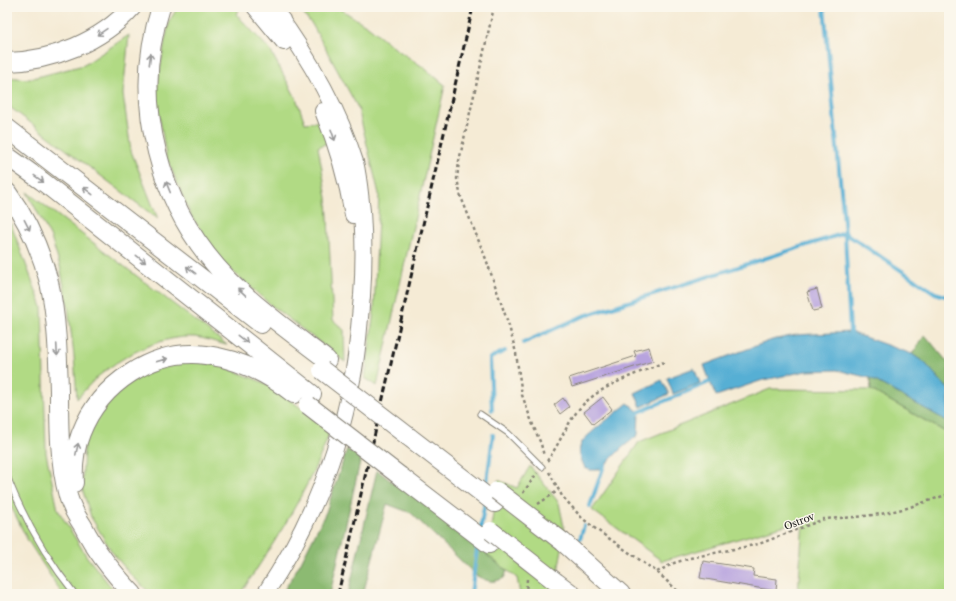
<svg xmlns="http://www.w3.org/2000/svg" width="956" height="601" viewBox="0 0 956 601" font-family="'Libre Caslon Text',serif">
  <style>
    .green { fill: #b1da84; stroke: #667b50 }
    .forest { fill: #8cba72; stroke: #546b47 }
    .water { fill: #57afd4; stroke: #3a6678 }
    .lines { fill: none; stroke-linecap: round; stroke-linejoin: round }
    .stream { stroke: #57afd4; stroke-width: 4 }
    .building { fill: #b7a3de }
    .service-casing { stroke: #888478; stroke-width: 7 }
    .primary-casing { stroke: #888478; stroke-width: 18 }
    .motorway-casing { stroke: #888478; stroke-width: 20 }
    .path { stroke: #888478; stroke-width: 2.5; stroke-dasharray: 3 3; stroke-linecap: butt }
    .service { stroke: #fff; stroke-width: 5 }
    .primary { stroke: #fff; stroke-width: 16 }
    .motorway { stroke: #fff; stroke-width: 18 }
    .rail { stroke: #1c1c1c; stroke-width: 3; stroke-dasharray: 6 3; stroke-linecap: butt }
    .motorway-bridge-casing { stroke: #888478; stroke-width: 20; stroke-linecap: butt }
    .motorway-bridge { stroke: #fff; stroke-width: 18 }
    .oneway { stroke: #999 }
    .labels { text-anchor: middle; stroke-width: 3; stroke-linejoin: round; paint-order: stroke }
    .street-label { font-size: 10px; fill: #1c1c1c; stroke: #fbf7ec }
  </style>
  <rect width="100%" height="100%" fill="#fbf7ec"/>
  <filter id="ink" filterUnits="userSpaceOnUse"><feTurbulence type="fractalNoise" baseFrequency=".025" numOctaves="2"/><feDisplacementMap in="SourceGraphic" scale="8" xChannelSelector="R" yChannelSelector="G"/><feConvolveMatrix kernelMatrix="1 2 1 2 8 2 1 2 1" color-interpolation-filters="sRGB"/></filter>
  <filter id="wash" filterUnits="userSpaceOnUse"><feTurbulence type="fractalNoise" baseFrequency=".012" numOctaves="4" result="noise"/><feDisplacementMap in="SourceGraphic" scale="16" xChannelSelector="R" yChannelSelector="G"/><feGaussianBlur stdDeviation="0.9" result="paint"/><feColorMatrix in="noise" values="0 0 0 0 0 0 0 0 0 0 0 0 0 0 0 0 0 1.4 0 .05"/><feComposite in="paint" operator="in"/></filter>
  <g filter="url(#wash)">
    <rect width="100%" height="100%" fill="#f5ebd5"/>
    <path class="green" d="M 178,7 L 241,7 L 236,14 L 270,50 L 296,98 L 305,123 L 322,121 L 330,142 L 318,147 L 327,198 L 333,320 L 344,330 L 345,362 L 272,306 L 222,262 L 190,214 L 166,156 L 156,95 L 165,40 L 170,20 Z
      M 297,7 L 337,7 L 369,27 L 396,49 L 423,67 L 445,85 L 377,386 L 365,378 L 374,311 L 379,194 L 358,108 L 312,24 Z
      M 129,35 L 123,94 L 131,151 L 158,219 L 7,105 L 7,77 L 29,79 L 84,65 Z
      M 27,192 L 227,345 C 217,343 205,338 195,337 C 162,335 124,355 100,375 C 91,382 84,391 77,399 L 74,356 L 68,307 L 60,266 L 51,238 Z
      M 7,214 L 42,307 L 46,453 L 58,510 L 87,557 L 117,594 L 62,594 L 27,539 L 7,498 Z
      M 195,361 L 220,365 L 267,384 L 297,405 L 330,431 C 309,490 275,542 240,594 L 151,594 L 130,574 L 112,552 L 91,517 L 82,488 L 84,444 L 96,417 L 127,383 L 170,363 Z
      M 770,389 L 871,390 L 949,434 L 949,594 L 798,594 L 803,520 L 662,561 L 592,510 L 639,442 Z
      M 530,466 L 559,503 L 565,532 L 554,594 L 520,594 L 517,578 L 487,555 L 498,480 L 517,488 Z"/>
    <path class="forest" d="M 925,335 L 949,364 L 949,390 L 925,363 L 912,354 Z
      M 870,378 L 949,422 L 949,434 L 871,390 Z
      M 347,449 L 361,458 L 330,594 L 282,594 L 301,562 L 326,512 Z
      M 377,470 L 395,484 L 399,482 L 488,552 L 487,555 L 507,571 L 504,578 C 493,583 489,582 477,576 L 411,513 L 387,504 L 363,594 L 348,594 Z"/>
    <path class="water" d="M 850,332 L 912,354 L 925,363 L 949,390 L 949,422 L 870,378 L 837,370 L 806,371 L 760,381 L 716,396 L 710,382 L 704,365 L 772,340 L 796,335 Z
      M 694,368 L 700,383 L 673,394 L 667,378 Z
      M 662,380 L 669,394 L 641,407 L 635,393 Z
      M 628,403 L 639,412 L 638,435 L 622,448 L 603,467 L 597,470 L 590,470 L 585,468 C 582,461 577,453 581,444 C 584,436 619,411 628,403 Z"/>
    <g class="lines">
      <path class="stream" d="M 824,7 L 845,233 L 850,332 L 852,337
        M 523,343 L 581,317 L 845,233 L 935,293 L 949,297
        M 492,410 L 490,358 L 505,351
        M 637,415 L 639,412 L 714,380
        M 486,490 L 493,435
        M 590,506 L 605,462
        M 480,532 L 485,501
        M 580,539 L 584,526
        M 471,594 L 478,542"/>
    </g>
    <g id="blocks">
      <path class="building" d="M 817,289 L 822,309 L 813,311 L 807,292 Z
        M 649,347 L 653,361 L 572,387 L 569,378 L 636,356 L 634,351 Z
        M 603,397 L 612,409 L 593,424 L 584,412 Z
        M 563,398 L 569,407 L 560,414 L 554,405 Z
        M 703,561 L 754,569 L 753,576 L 777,579 L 776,591 L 700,578 Z"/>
    </g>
  </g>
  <g filter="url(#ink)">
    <use href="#blocks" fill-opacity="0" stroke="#888478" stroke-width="1"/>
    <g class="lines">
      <g class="service-casing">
        <path id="service" d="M 480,414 L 508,433 L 542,467
          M 7,476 C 24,519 46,558 75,594"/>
      </g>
      <g class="primary-casing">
        <path id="primary" d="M 255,7 L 284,42
          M 323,111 C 337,145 347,179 353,215
          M 265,594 C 308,529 338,457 352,380 C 358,353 359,324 362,296 C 364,268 364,240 362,211 C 360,195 359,178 355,162 C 338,107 308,56 274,10"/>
      </g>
      <g class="motorway-casing">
        <path id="motorway" d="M 161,7 C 130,102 159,208 228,279 C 258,309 293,334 327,360
          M 266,7 L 281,20
          M 7,62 C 52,61 101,42 132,7
          M 7,128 L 261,324
          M 7,156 L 42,181 L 312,394
          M 7,192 C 26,218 41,251 49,282 C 57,317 58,355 59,391 C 59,426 59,462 68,496 C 71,507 77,517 83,526 C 96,552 113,573 133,594
          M 409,437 L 495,503
          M 400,476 L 489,544
          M 74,483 C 73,467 75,448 81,433 C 100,384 153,348 206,355 C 238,359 268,374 294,394
          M 563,542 L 621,594
          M 556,582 L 572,594"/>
      </g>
      <path class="path" d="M 494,7 L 459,161 L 457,179 L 461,197 L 486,259 L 509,326 L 516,353 L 522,395 L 533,425 L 541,444 L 544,456
        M 547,461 C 559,445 566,425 579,409 C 599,385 636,375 664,362
        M 549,472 L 562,496 L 582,518 L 597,530 L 657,572 L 681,594
        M 523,493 L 537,473
        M 538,504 L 559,490
        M 657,572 L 674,563 L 690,558 L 759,544 L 824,519 L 856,517 L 881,514 L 907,508 L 949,494
        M 526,594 L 527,579"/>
      <use href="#service" class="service"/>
      <use href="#primary" class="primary"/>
      <use href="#motorway" class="motorway"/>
      <path class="rail" d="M 338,594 L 473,7"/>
      <g class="motorway-bridge-casing">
        <path id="motorway-bridge" d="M 322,370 L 409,437
          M 308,405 L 400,476
          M 497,491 L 563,542
          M 491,531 L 556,582"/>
      </g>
      <use href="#motorway-bridge" class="motorway-bridge"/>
    </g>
    <defs><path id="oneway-shaft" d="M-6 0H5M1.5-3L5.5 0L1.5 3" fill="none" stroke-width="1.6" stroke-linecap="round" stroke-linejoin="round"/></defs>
    <g class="oneway">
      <use href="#oneway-shaft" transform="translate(102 32) rotate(146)"/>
      <use href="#oneway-shaft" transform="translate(150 59) rotate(-83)"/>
      <use href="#oneway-shaft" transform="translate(333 135) rotate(71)"/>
      <use href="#oneway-shaft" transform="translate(39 179) rotate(36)"/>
      <use href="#oneway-shaft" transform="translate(168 187) rotate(-112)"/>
      <use href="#oneway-shaft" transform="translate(88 191) rotate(-142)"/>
      <use href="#oneway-shaft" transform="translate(27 225) rotate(63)"/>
      <use href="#oneway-shaft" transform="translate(141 259) rotate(38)"/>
      <use href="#oneway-shaft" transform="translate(191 270) rotate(-142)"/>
      <use href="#oneway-shaft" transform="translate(242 292) rotate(-137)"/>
      <use href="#oneway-shaft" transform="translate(243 339) rotate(38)"/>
      <use href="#oneway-shaft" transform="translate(57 350) rotate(87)"/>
      <use href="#oneway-shaft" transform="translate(162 360) rotate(-16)"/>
      <use href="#oneway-shaft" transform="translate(77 449) rotate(-78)"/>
    </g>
  </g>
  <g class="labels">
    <g class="street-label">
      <text transform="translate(799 521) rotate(-21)" y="4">Ostrov</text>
    </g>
  </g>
  <rect width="956" height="601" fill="none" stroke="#fbf7ec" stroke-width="24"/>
</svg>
